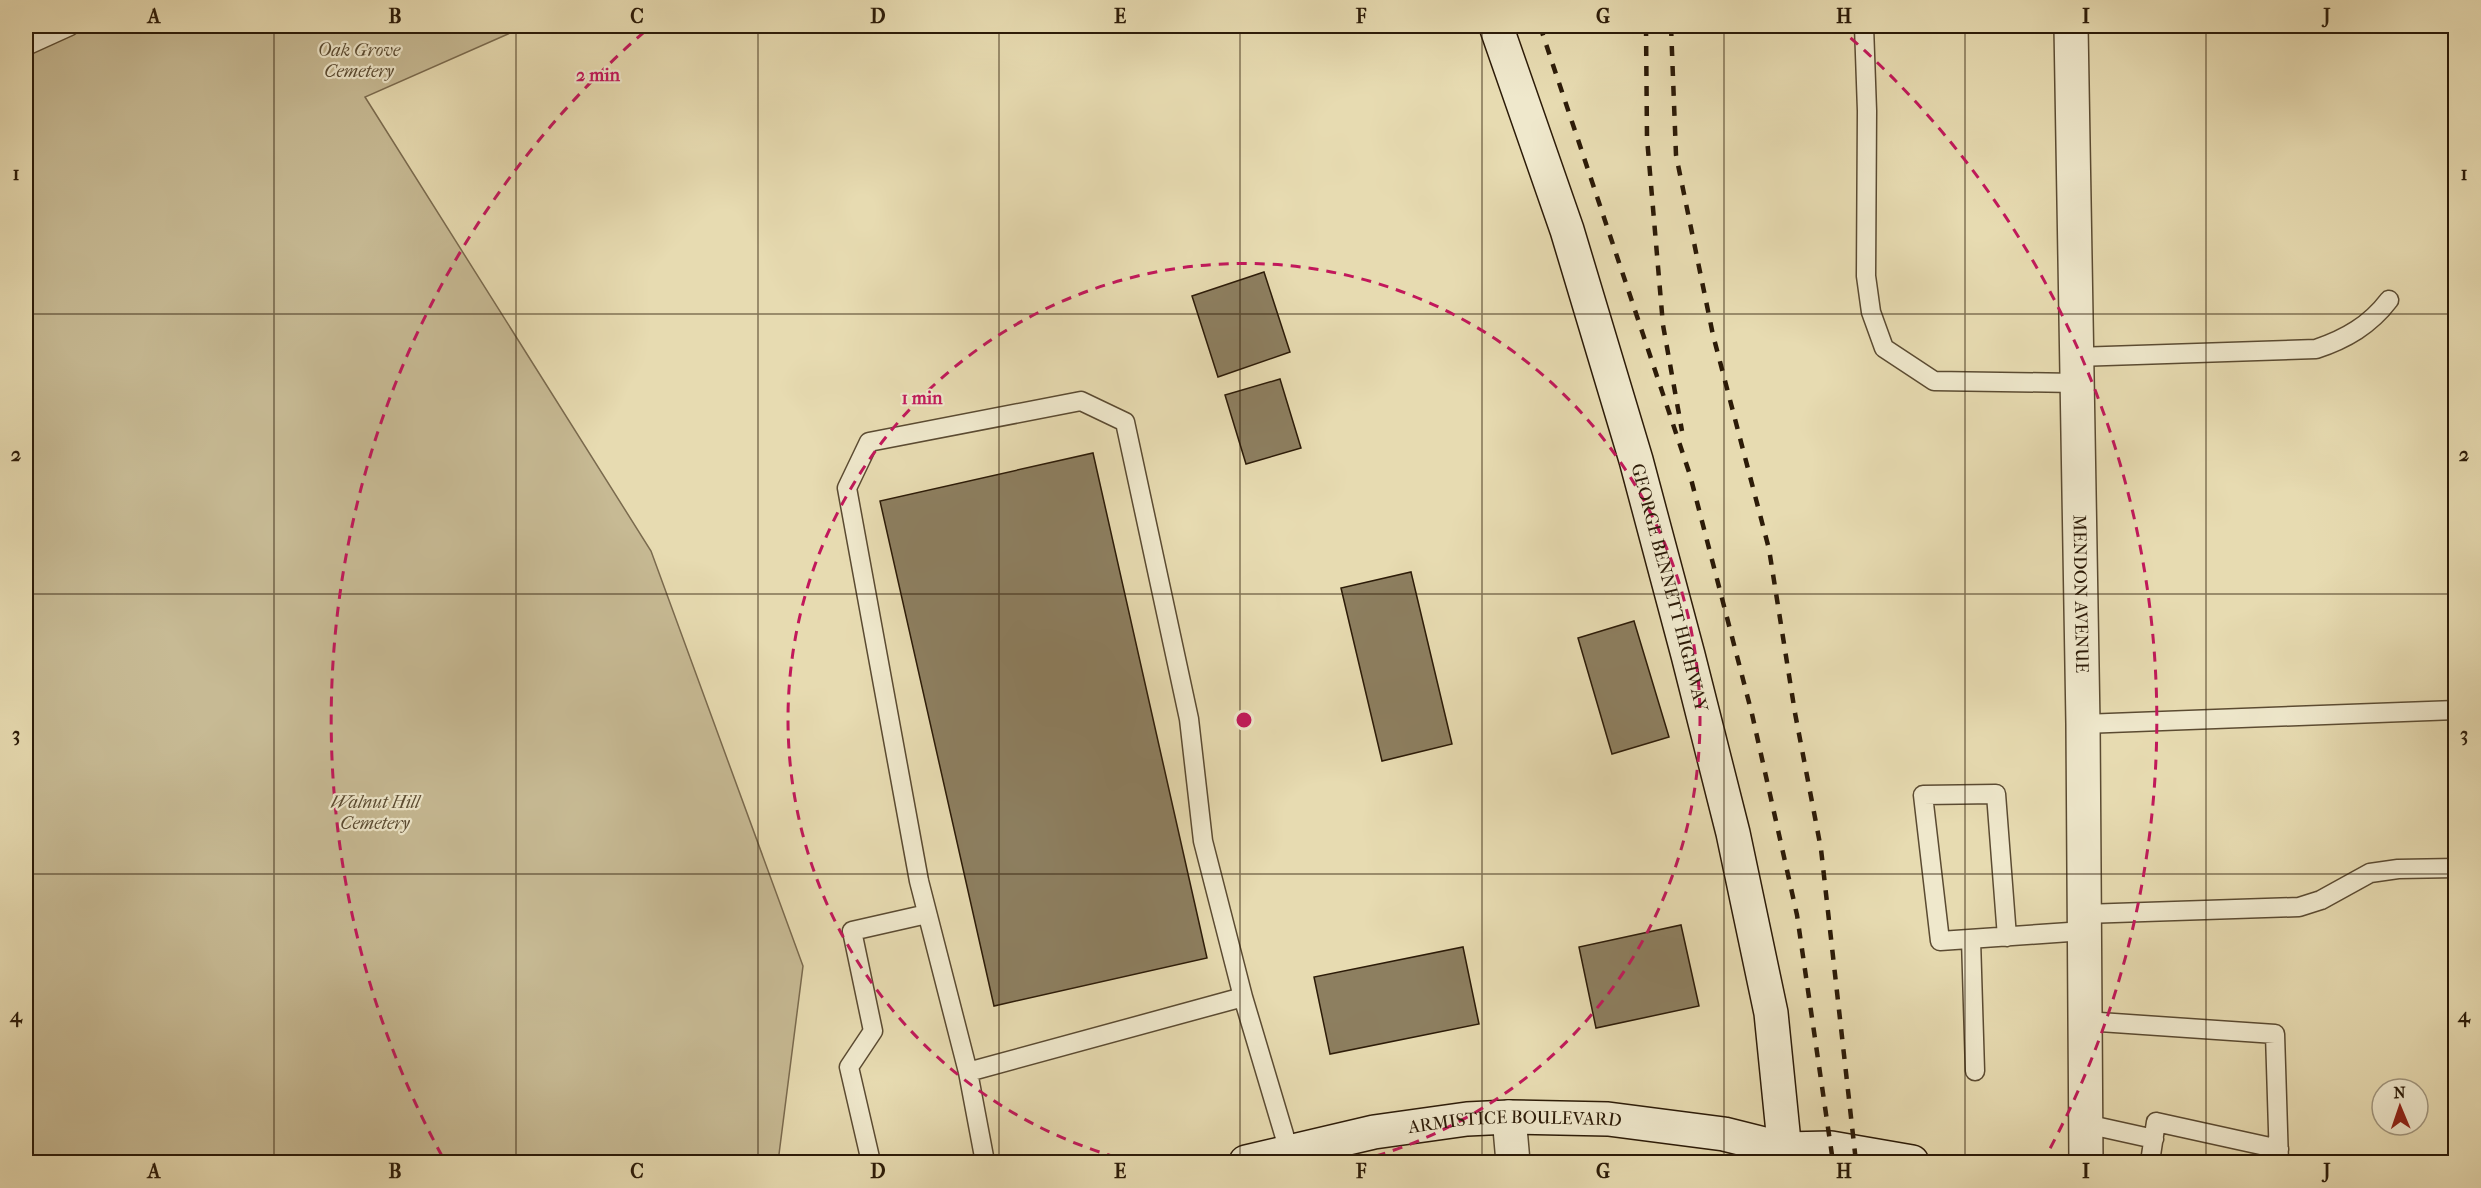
<svg xmlns="http://www.w3.org/2000/svg" width="2481" height="1188" viewBox="0 0 2481 1188" font-family="'IM FELL French Canon',serif">
  <style>
    .green { fill: #c7ba94; stroke: #7a6a4e; stroke-width: 1.5 }
    .building { fill: #8d7f60; stroke: #2c1b08; stroke-width: 1.5 }
    .lines { fill: none; stroke-linecap: round; stroke-linejoin: round }
    .lane-casing { stroke: #5b4b32; stroke-width: 21 }
    .street-casing { stroke: #5b4b32; stroke-width: 36 }
    .secondary-casing { stroke: #2c1b08; stroke-width: 36 }
    .lane { stroke: #efe8cc; stroke-width: 18 }
    .street { stroke: #efe8cc; stroke-width: 33 }
    .secondary { stroke: #efe8cc; stroke-width: 33 }
    .rail { stroke: #2c1b08; stroke-width: 4.5; stroke-dasharray: 10 10; stroke-linecap: butt }
    .grid { fill: none; stroke: #2c1b08; stroke-width: 1.5; stroke-opacity: 0.55 }
    .ring { fill: none; stroke: #c2185b; stroke-width: 3; stroke-dasharray: 10 8 }
    .labels { text-anchor: middle; stroke-width: 4.5; stroke-linejoin: round; paint-order: stroke }
    .park-label { font-size: 18px; font-style: italic; fill: #5a4b32; stroke: #efe8cc }
    .street-label { font-size: 18px; fill: #2c1b08; stroke: #efe8cc }
    .centre { fill: #c2185b; stroke: #efe8cc; stroke-width: 3 }
    .ring-label { font-size: 18px; text-anchor: middle; font-weight: bold; fill: #c2185b; stroke: #efe8cc; stroke-width: 4.5; stroke-linejoin: round; paint-order: stroke }
    .neatline { fill: none; stroke: #2c1b08; stroke-width: 2 }
    .grid-label { font-size: 20px; text-anchor: middle; font-weight: bold; fill: #2c1b08 }
  </style>
  <rect width="100%" height="100%" fill="#e7dbb1"/>
  <filter id="stains"><feTurbulence type="fractalNoise" baseFrequency=".00333" numOctaves="4"/><feColorMatrix values="0 0 0 0 .2 0 0 0 0 .09 0 0 0 0 .02 0 0 0 .5 -.17"/></filter>
  <radialGradient id="worn" r=".72"><stop offset=".6" stop-color="#630" stop-opacity="0"/><stop offset="1" stop-color="#630" stop-opacity=".3"/></radialGradient>
  <path class="green" d="M 26,26 L 526,26 L 365,97 L 651,551 L 803,966 L 778,1162 L 26,1162 Z"/>
  <path class="building" d="M 1264,272 L 1290,352 L 1218,377 L 1192,296 Z
    M 1280,379 L 1301,448 L 1246,464 L 1225,395 Z
    M 1093,453 L 1207,958 L 994,1006 L 880,501 Z
    M 1411,572 L 1452,744 L 1382,761 L 1341,588 Z
    M 1634,621 L 1669,737 L 1612,754 L 1578,638 Z
    M 1681,925 L 1699,1006 L 1596,1028 L 1579,947 Z
    M 1463,947 L 1479,1024 L 1330,1054 L 1314,977 Z"/>
  <g class="lines">
    <g class="lane-casing">
      <path id="lane" d="M 1864,26 L 1867,111 L 1866,276 L 1871,312 L 1884,348 L 1934,381 L 2077,383
        M 26,46 L 70,26
        M 2076,357 L 2316,349 C 2346,339 2370,325 2389,300
        M 2083,724 L 2456,710
        M 2084,914 L 2299,907 L 2321,900 L 2370,873 L 2398,869 L 2456,868
        M 2007,937 L 1996,794 L 1923,795 L 1940,941 L 2084,931
        M 1971,939 L 1975,1071
        M 2085,1021 L 2275,1034 L 2279,1162
        M 968,1072 L 919,881 L 847,488 L 869,442 L 1081,401 L 1125,422 L 1189,719 L 1203,841 L 1243,997
        M 2086,1124 L 2154,1139
        M 871,1162 L 849,1067 L 873,1031 L 852,931 L 927,914
        M 985,1162 L 968,1072 L 1243,997 L 1289,1151
        M 2152,1162 L 2150,1162 L 2156,1122 L 2279,1149"/>
    </g>
    <g class="street-casing">
      <g id="street">
        <path id="s1" d="M 2071,26 L 2083,724 L 2086,1162"/>
        <path d="M 1509,1117 L 1513,1162"/>
      </g>
    </g>
    <g class="secondary-casing">
      <g id="secondary">
        <path id="s2" d="M 1496,26 L 1567,230 L 1636,460 L 1688,655 L 1733,833 L 1771,1013 L 1786,1162"/>
        <path id="s3" d="M 1246,1162 L 1374,1132 L 1467,1119 L 1509,1117 L 1608,1119 L 1724,1134 L 1784,1149 L 1831,1148 L 1912,1162"/>
      </g>
    </g>
    <use href="#lane" class="lane"/>
    <use href="#street" class="street"/>
    <use href="#secondary" class="secondary"/>
    <path class="rail" d="M 1540,26 L 1690,475 L 1752,714 L 1797,915 L 1833,1162
      M 1646,26 L 1647,138 L 1663,325 L 1682,431
      M 1671,26 L 1676,155 L 1713,335 L 1769,549 L 1795,713 L 1821,849 L 1856,1162"/>
  </g>
  <path class="grid" d="M 274,26 L 274,1162M 516,26 L 516,1162M 758,26 L 758,1162M 999,26 L 999,1162M 1240,26 L 1240,1162M 1482,26 L 1482,1162M 1724,26 L 1724,1162M 1965,26 L 1965,1162M 2206,26 L 2206,1162M 26,314 L 2456,314M 26,594 L 2456,594M 26,874 L 2456,874"/>
  <g class="ring">
    <path d="M1134 1162A456 456 0 1 1 1354 1162"/>
    <path d="M442 1156A913 913 0 0 1 651 26M1837 26A913 913 0 0 1 2046 1156"/>
  </g>
  <g class="labels">
    <g class="park-label">
      <text x="359" y="56">Oak Grove<tspan x="359" dy="21">Cemetery</tspan></text>
      <text x="375" y="808">Walnut Hill<tspan x="375" dy="21">Cemetery</tspan></text>
    </g>
    <g class="street-label">
      <text dy="6" stroke="none"><textPath href="#s2" startOffset="588">GEORGE BENNETT HIGHWAY</textPath></text>
      <text dy="6" stroke="none"><textPath href="#s1" startOffset="568">MENDON AVENUE</textPath></text>
      <text dy="6" stroke="none"><textPath href="#s3" startOffset="273">ARMISTICE BOULEVARD</textPath></text>
    </g>
  </g>
  <circle cx="1244" cy="720" r="9" class="centre"/>
  <g class="ring-label">
    <text x="598" y="81">2 min</text>
    <text x="922" y="404">1 min</text>
  </g>
  <rect width="2481" height="1188" fill="none" stroke="#e7dbb1" stroke-width="66"/>
  <g transform="translate(2400 1107) rotate(358)"><circle r="28" fill="#efe8cc" stroke="#a1967e" stroke-width="1.5"/>
  <path d="M0-4.5L10 22L0 15L-10 22Z" fill="#8f2418"/>
  <text y="-9" font-size="16" font-weight="bold" text-anchor="middle" fill="#2c1b08">N</text>
  </g>
  <rect x="33" y="33" width="2415" height="1122" class="neatline"/>
  <g class="grid-label">
    <text x="154" y="23">A</text>
    <text x="395" y="23">B</text>
    <text x="637" y="23">C</text>
    <text x="878" y="23">D</text>
    <text x="1120" y="23">E</text>
    <text x="1361" y="23">F</text>
    <text x="1603" y="23">G</text>
    <text x="1844" y="23">H</text>
    <text x="2086" y="23">I</text>
    <text x="2327" y="23">J</text>
    <text x="16" y="180">1</text>
    <text x="2464" y="180">1</text>
    <text x="16" y="461">2</text>
    <text x="2464" y="461">2</text>
    <text x="16" y="741">3</text>
    <text x="2464" y="741">3</text>
    <text x="16" y="1022">4</text>
    <text x="2464" y="1022">4</text>
    <text x="154" y="1178">A</text>
    <text x="395" y="1178">B</text>
    <text x="637" y="1178">C</text>
    <text x="878" y="1178">D</text>
    <text x="1120" y="1178">E</text>
    <text x="1361" y="1178">F</text>
    <text x="1603" y="1178">G</text>
    <text x="1844" y="1178">H</text>
    <text x="2086" y="1178">I</text>
    <text x="2327" y="1178">J</text>
  </g>
  <rect width="100%" height="100%" filter="url(#stains)"/>
  <rect width="100%" height="100%" fill="url(#worn)"/>
</svg>
